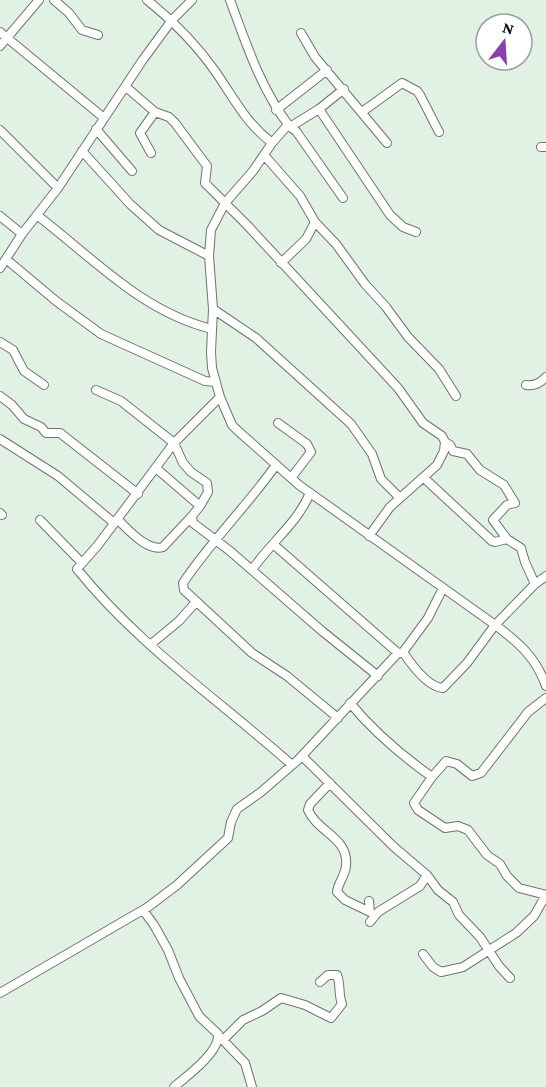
<svg xmlns="http://www.w3.org/2000/svg" width="546" height="1087" viewBox="0 0 546 1087" font-family="'Crimson Pro',serif">
  <style>
    .lines { fill: none; stroke-linecap: round; stroke-linejoin: round }
    .minor-casing { stroke: #69776c; stroke-width: 10 }
    .minor { stroke: #fff; stroke-width: 8 }
  </style>
  <rect width="100%" height="100%" fill="#e1f1e4"/>
  <g class="lines">
    <g class="minor-casing">
      <path id="minor" d="M 54,0 L 69,13 L 82,30 L 98,35
        M 147,0 C 172,20 196,44 215,71 C 234,98 244,121 272,143
        M 230,0 C 246,43 261,90 290,127 L 286,127 L 272,143 L 253,171 L 225,203 L 211,230 L 209,256 L 213,309 L 211,352 L 212,368 L 220,397 L 232,425 L 237,430 L 299,485 L 498,627 C 521,645 536,658 546,686
        M 0,32 L 104,118
        M 301,33 L 315,57 L 387,143
        M 0,46 L 39,0
        M 126,87 L 155,112 L 169,117 L 175,123 L 207,166 L 205,183 L 247,225 L 398,388 L 423,423 L 442,436 L 445,442 L 444,451 L 437,465 L 390,507 L 369,536
        M 319,109 L 344,89
        M 276,110 L 327,70
        M 362,112 L 402,83 L 417,91 L 420,95 L 439,132
        M 96,129 L 132,171
        M 0,130 L 58,188
        M 541,147 L 546,147
        M 82,151 L 130,204 L 159,230 L 209,256
        M 151,153 L 140,133 L 155,112
        M 264,155 L 300,196 L 315,222 L 336,244 L 365,284 L 386,307 L 408,337 L 439,369 L 456,396
        M 343,198 L 296,131 L 290,127 L 319,109 L 390,215 L 403,227 L 416,232
        M 0,216 L 22,234
        M 38,216 C 93,258 142,312 212,329
        M 6,259 L 56,301 L 101,334 L 205,381 L 216,382
        M 281,263 L 306,239 L 315,222
        M 0,268 L 22,234 L 58,188 L 142,61 L 172,20 L 192,0
        M 213,309 L 256,338 L 351,424 L 372,454 L 381,479 L 400,498
        M 0,342 L 13,350 L 24,371 L 44,385
        M 526,385 C 535,386 540,383 546,377
        M 96,390 L 121,401 L 174,443 L 183,463 L 191,472 L 207,483 L 208,492 L 200,506
        M 0,396 L 12,405 L 24,419 L 41,427 L 46,433 L 60,433 L 138,494
        M 220,397 L 174,443 L 98,545 L 77,569 C 138,645 220,701 292,765
        M 278,423 L 307,444 L 311,452 L 291,478
        M 0,439 L 58,476 L 114,523
        M 445,442 L 450,445 L 453,451 L 467,454 L 480,470 L 504,485 L 515,503 L 507,505 L 493,520 L 507,539
        M 276,465 C 247,506 211,541 183,583 L 184,590 L 252,653 L 287,676 L 338,718
        M 157,469 L 200,506 L 192,516 L 193,523 L 230,551 L 322,631 L 378,676
        M 0,513 L 2,515
        M 117,519 C 128,529 147,552 163,547 L 192,516
        M 40,520 L 82,563
        M 273,544 L 398,653
        M 252,570 C 270,543 297,524 310,493
        M 535,584 L 546,576
        M 150,645 L 179,621 L 196,602
        M 403,652 C 411,664 428,687 443,688 L 467,663 L 495,625 L 535,584 L 525,562 L 521,548 L 507,539 L 495,542 L 492,541 L 424,478
        M 350,703 C 374,732 401,755 432,777 L 446,761 L 457,764 L 472,776 L 481,773 L 528,712 L 546,698
        M 302,756 L 394,847 L 427,875 L 438,890 L 453,902 L 459,915 L 480,937 L 499,966 L 510,978
        M 330,783 L 310,804 L 308,810 C 318,833 349,837 346,866 C 345,876 338,883 337,892 L 345,900 L 370,912 L 369,901
        M 143,910 L 154,925 L 168,950 L 179,978 L 199,1016 L 218,1034 C 220,1052 187,1076 174,1087
        M 370,922 L 378,912 L 420,886 L 427,875
        M 423,954 L 433,967 L 441,972 L 463,967 L 516,933 L 534,916 L 546,895 L 519,888 L 507,876 L 500,864 L 487,855 L 468,830 L 458,826 L 445,828 L 418,810 L 414,803 L 432,777
        M 0,993 L 148,907 L 177,885 L 228,838 L 231,822 L 237,809 L 261,792 L 298,760 L 398,653 L 403,652 L 428,618 L 443,588
        M 220,1037 L 245,1063 L 252,1087
        M 223,1040 L 243,1020 L 262,1011 L 281,998 L 305,1005 L 331,1018 L 342,1004 C 338,994 341,985 337,975 L 328,975 L 320,982"/>
    </g>
    <use href="#minor" class="minor"/>
  </g>
  <g transform="translate(504 42) rotate(17)"><circle r="28" fill="#ffffff" stroke="#9c9e9d" stroke-width="1.5"/>
  <path d="M0-4.5L10 22L0 15L-10 22Z" fill="#8940b3"/>
  <text y="-9" font-size="16" font-weight="bold" text-anchor="middle" fill="#080d09">N</text>
  </g>
</svg>
